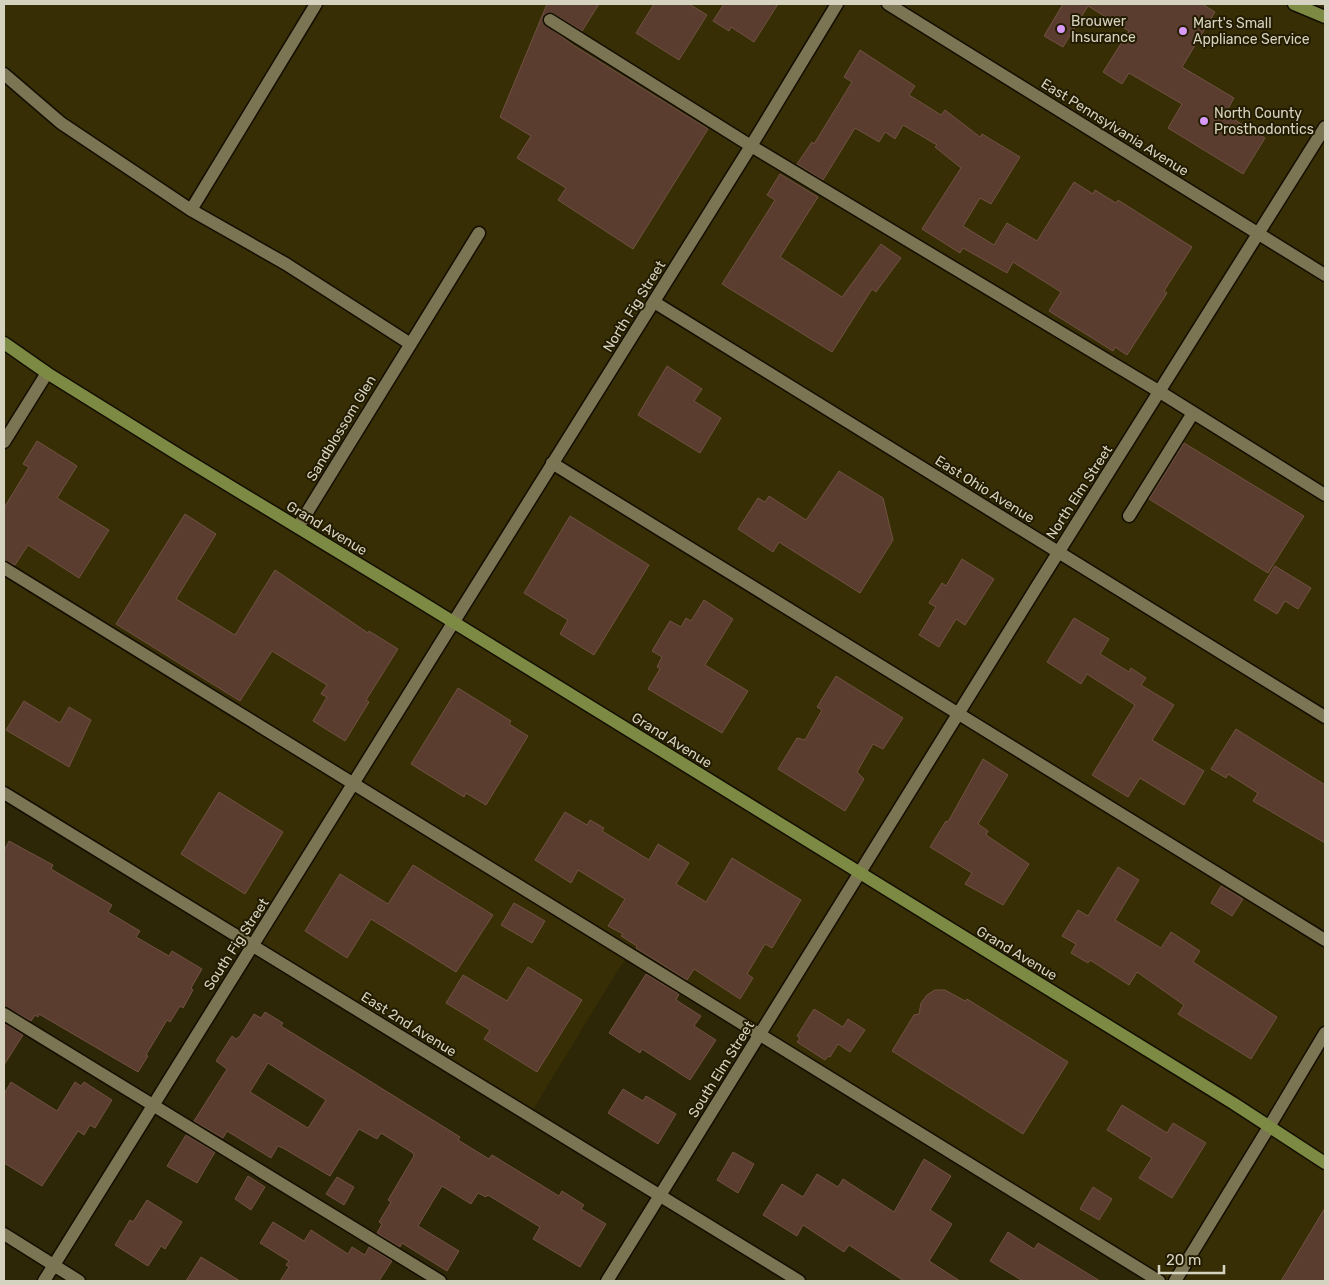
<svg xmlns="http://www.w3.org/2000/svg" width="1329" height="1285" viewBox="0 0 1329 1285" font-family="Rubik,sans-serif">
  <style>
    .built { fill: #372e05 }
    .building { fill: #5a3d2e; stroke: #705242; fill-rule: evenodd }
    .lines { fill: none; stroke-linecap: round; stroke-linejoin: round }
    .lane-casing { stroke: #140e00; stroke-width: 15 }
    .street-casing { stroke: #140e00; stroke-width: 15 }
    .secondary-casing { stroke: #140e00; stroke-width: 15 }
    .primary-casing { stroke: #140e00; stroke-width: 15 }
    .lane { stroke: #7c7554; stroke-width: 12 }
    .street { stroke: #7c7554; stroke-width: 12 }
    .secondary { stroke: #7c7554; stroke-width: 12 }
    .primary { stroke: #7c8a43; stroke-width: 12 }
    .poi-dot { fill: #d89af8; stroke: #231c00; stroke-width: 2 }
    .labels { text-anchor: middle; stroke-width: 4; stroke-linejoin: round; paint-order: stroke }
    .poi-label { font-size: 14px; fill: #d6d2c0; stroke: #231c00; text-anchor: start }
    .street-label { font-size: 14px; fill: #d6d2c0; stroke: #231c00 }
  </style>
  <rect width="100%" height="100%" fill="#2d2607"/>
  <path class="built" d="M 4,4 L 1325,4 L 1325,1281 L 1159,1281 L 628,954 L 529,1116 L 4,793 Z"/>
  <path class="building" d="M 547,4 L 599,4 L 582,31 L 551,12 L 543,15 L 543,23 L 573,45 L 708,129 L 633,249 L 558,200 L 566,188 L 517,158 L 531,136 L 500,117 Z
    M 654,4 L 689,4 L 707,15 L 679,60 L 636,33 Z
    M 724,4 L 778,4 L 754,42 L 731,27 L 729,31 L 713,21 Z
    M 1063,4 L 1202,4 L 1215,12 L 1182,67 L 1234,98 L 1225,114 L 1265,138 L 1243,174 L 1168,128 L 1182,104 L 1129,73 L 1122,84 L 1103,72 L 1129,31 L 1088,6 L 1063,47 L 1044,36 Z
    M 860,50 L 915,86 L 909,95 L 941,115 L 945,110 L 980,137 L 982,134 L 1020,157 L 991,204 L 980,198 L 963,226 L 994,245 L 1007,223 L 1037,241 L 1074,182 L 1093,194 L 1095,190 L 1116,203 L 1118,200 L 1192,247 L 1164,291 L 1167,293 L 1127,355 L 1115,347 L 1113,351 L 1049,311 L 1061,292 L 1013,262 L 1007,273 L 963,248 L 960,253 L 922,229 L 961,168 L 935,147 L 937,145 L 903,125 L 895,139 L 885,132 L 879,142 L 855,128 L 823,180 L 797,164 L 812,142 L 814,144 L 852,82 L 844,77 Z
    M 780,174 L 818,197 L 780,257 L 842,297 L 881,244 L 901,258 L 876,292 L 872,289 L 832,352 L 722,284 L 775,200 L 767,195 Z
    M 667,366 L 702,389 L 694,401 L 721,418 L 700,453 L 638,415 Z
    M 37,441 L 77,466 L 57,498 L 109,530 L 79,578 L 28,545 L 15,565 L 4,560 L 4,508 L 29,467 L 23,464 Z
    M 1184,443 L 1304,516 L 1268,573 L 1149,499 Z
    M 839,471 L 883,498 L 893,540 L 860,593 L 779,542 L 773,552 L 738,529 L 758,498 L 765,502 L 769,496 L 806,520 Z
    M 185,514 L 216,534 L 176,599 L 235,635 L 275,570 L 368,633 L 369,631 L 398,649 L 366,700 L 369,702 L 345,741 L 313,721 L 327,697 L 321,694 L 327,685 L 272,651 L 240,701 L 116,624 Z
    M 570,516 L 649,565 L 594,655 L 560,634 L 568,620 L 524,593 Z
    M 962,559 L 994,579 L 965,625 L 956,619 L 939,647 L 919,635 L 936,607 L 929,603 L 942,583 L 946,586 Z
    M 1275,566 L 1311,588 L 1298,609 L 1285,601 L 1277,614 L 1254,600 Z
    M 704,600 L 733,619 L 705,665 L 748,691 L 722,733 L 648,689 L 660,669 L 657,667 L 662,657 L 652,651 L 670,621 L 681,627 L 686,618 L 691,621 Z
    M 1074,618 L 1109,639 L 1100,654 L 1129,672 L 1131,668 L 1146,678 L 1141,685 L 1174,705 L 1152,740 L 1204,771 L 1184,805 L 1140,778 L 1128,797 L 1092,775 L 1135,705 L 1087,674 L 1081,684 L 1047,662 Z
    M 836,676 L 903,718 L 883,749 L 873,744 L 857,772 L 864,779 L 845,811 L 778,769 L 797,738 L 805,740 L 822,710 L 817,707 Z
    M 458,688 L 511,721 L 509,724 L 528,736 L 486,805 L 466,793 L 464,797 L 411,764 Z
    M 24,701 L 60,723 L 69,707 L 91,720 L 69,767 L 6,730 Z
    M 1236,729 L 1325,785 L 1325,843 L 1253,801 L 1258,793 L 1228,774 L 1226,778 L 1211,769 Z
    M 983,759 L 1008,775 L 978,824 L 988,831 L 986,835 L 1029,864 L 1003,905 L 965,884 L 972,873 L 930,847 L 946,821 L 948,822 Z
    M 219,792 L 283,832 L 245,894 L 181,854 Z
    M 565,812 L 587,825 L 590,820 L 604,828 L 602,831 L 649,860 L 658,844 L 689,863 L 676,884 L 706,902 L 732,858 L 801,900 L 772,948 L 765,944 L 747,974 L 753,978 L 740,999 L 694,969 L 687,980 L 636,948 L 637,946 L 621,936 L 623,934 L 608,926 L 625,899 L 578,870 L 571,883 L 535,860 Z
    M 9,841 L 53,865 L 51,869 L 112,905 L 108,912 L 140,931 L 136,937 L 169,956 L 172,951 L 202,969 L 191,988 L 193,990 L 183,1008 L 180,1006 L 170,1022 L 167,1020 L 146,1055 L 148,1056 L 138,1072 L 39,1014 L 38,1017 L 35,1015 L 31,1021 L 4,1006 L 4,851 Z
    M 413,865 L 493,915 L 456,972 L 371,919 L 347,958 L 305,931 L 340,874 L 388,904 Z
    M 1118,867 L 1139,880 L 1115,920 L 1161,948 L 1171,932 L 1200,951 L 1193,962 L 1277,1017 L 1251,1059 L 1178,1014 L 1184,1005 L 1137,972 L 1129,985 L 1090,960 L 1088,963 L 1071,953 L 1076,944 L 1062,936 L 1078,910 L 1088,916 Z
    M 1221,886 L 1243,899 L 1232,916 L 1211,903 Z
    M 514,903 L 545,921 L 532,943 L 501,925 Z
    M 528,967 L 582,1000 L 537,1072 L 484,1039 L 490,1030 L 446,1003 L 463,975 L 507,1001 Z
    M 646,974 L 679,994 L 676,1000 L 701,1016 L 694,1026 L 716,1040 L 690,1080 L 642,1049 L 640,1053 L 609,1033 Z
    M 935,990 L 945,990 L 965,1001 L 967,999 L 1068,1062 L 1023,1134 L 892,1051 L 914,1015 L 919,1014 L 921,1003 L 927,995 Z
    M 814,1009 L 843,1027 L 848,1019 L 865,1030 L 850,1052 L 838,1044 L 830,1057 L 828,1056 L 825,1060 L 797,1042 L 800,1038 L 797,1036 Z
    M 265,1012 L 283,1023 L 281,1026 L 460,1137 L 458,1140 L 489,1159 L 492,1155 L 559,1196 L 562,1191 L 584,1205 L 581,1209 L 606,1224 L 580,1267 L 533,1239 L 540,1227 L 488,1195 L 486,1197 L 478,1193 L 471,1204 L 442,1186 L 418,1226 L 459,1251 L 447,1271 L 402,1243 L 400,1247 L 377,1233 L 382,1224 L 379,1222 L 391,1202 L 388,1200 L 414,1156 L 413,1153 L 381,1133 L 377,1139 L 359,1129 L 330,1176 L 283,1148 L 278,1146 L 271,1158 L 227,1131 L 223,1138 L 194,1121 L 227,1069 L 216,1061 L 232,1036 L 236,1039 L 240,1036 L 254,1014 L 261,1018 ZM 268,1063 L 326,1100 L 308,1128 L 250,1092 Z
    M 4,1023 L 23,1035 L 4,1065 Z
    M 11,1082 L 57,1111 L 75,1082 L 81,1086 L 84,1082 L 112,1100 L 95,1128 L 90,1125 L 84,1135 L 78,1131 L 42,1186 L 4,1163 L 4,1094 Z
    M 623,1089 L 643,1101 L 646,1096 L 676,1114 L 658,1144 L 608,1113 Z
    M 1122,1105 L 1167,1133 L 1173,1123 L 1206,1143 L 1172,1198 L 1139,1178 L 1152,1158 L 1107,1130 Z
    M 186,1135 L 215,1152 L 197,1183 L 167,1166 Z
    M 733,1152 L 754,1164 L 738,1193 L 717,1180 Z
    M 924,1159 L 951,1176 L 930,1210 L 952,1224 L 929,1261 L 960,1281 L 904,1281 L 849,1245 L 844,1252 L 803,1225 L 797,1236 L 763,1215 L 782,1184 L 803,1197 L 817,1174 L 838,1187 L 843,1179 L 894,1212 Z
    M 248,1176 L 265,1187 L 251,1210 L 235,1199 Z
    M 337,1177 L 354,1187 L 344,1205 L 326,1194 Z
    M 1093,1187 L 1112,1199 L 1099,1220 L 1080,1209 Z
    M 147,1200 L 182,1222 L 165,1249 L 161,1246 L 148,1266 L 115,1245 L 130,1220 L 133,1222 Z
    M 1325,1208 L 1325,1281 L 1281,1281 Z
    M 273,1222 L 304,1241 L 311,1230 L 348,1254 L 352,1247 L 365,1255 L 369,1247 L 392,1261 L 379,1281 L 280,1281 L 289,1267 L 286,1265 L 289,1261 L 260,1243 Z
    M 1008,1232 L 1034,1249 L 1038,1243 L 1100,1281 L 1023,1281 L 990,1261 Z
    M 201,1257 L 240,1281 L 186,1281 Z"/>
  <g class="lines">
    <g class="lane-casing">
      <path id="lane" d="M 550,20 L 751,146 L 1160,392 L 1325,495
        M 4,74 L 61,123 L 191,210 L 286,264 L 409,343
        M 191,210 L 316,4
        M 552,463 L 1325,940
        M 1129,516 L 1193,413
        M 298,527 L 479,233
        M 4,568 L 1159,1281
        M 4,1014 L 440,1281"/>
    </g>
    <g class="street-casing">
      <path id="street" d="M 888,4 L 1325,275
        M 654,302 L 1325,717
        M 4,442 L 47,373
        M 4,793 L 799,1281
        M 1269,1127 L 1325,1033
        M 4,1234 L 79,1281
        M 44,1281 L 453,623
        M 607,1281 L 1036,588 L 1325,127"/>
    </g>
    <g class="secondary-casing">
      <path id="secondary" d="M 453,623 L 751,146 L 837,4
        M 1175,1281 L 1269,1127"/>
    </g>
    <g class="primary-casing">
      <path id="primary" d="M 1294,4 L 1325,17
        M 4,343 L 47,373 L 182,457 L 416,599 L 1233,1103 L 1325,1163"/>
    </g>
    <use href="#lane" class="lane"/>
    <use href="#street" class="street"/>
    <use href="#secondary" class="secondary"/>
    <use href="#primary" class="primary"/>
  </g>
  <g class="poi-dot">
    <circle cx="1061" cy="29" r="5"/>
    <circle cx="1183" cy="31" r="5"/>
    <circle cx="1204" cy="121" r="5"/>
  </g>
  <g class="labels">
    <g class="poi-label">
      <text x="1071" y="26">Brouwer<tspan x="1071" dy="16">Insurance</tspan></text>
      <text x="1193" y="28">Mart's Small<tspan x="1193" dy="16">Appliance Service</tspan></text>
      <text x="1214" y="118">North County<tspan x="1214" dy="16">Prosthodontics</tspan></text>
    </g>
    <g class="street-label">
      <text transform="translate(1115 127) rotate(32)" y="5">East Pennsylvania Avenue</text>
      <text transform="translate(634 306) rotate(-58)" y="5">North Fig Street</text>
      <text transform="translate(341 428) rotate(-59)" y="5">Sandblossom Glen</text>
      <text transform="translate(985 489) rotate(32)" y="5">East Ohio Avenue</text>
      <text transform="translate(1079 492) rotate(-57)" y="5">North Elm Street</text>
      <text transform="translate(327 528) rotate(31)" y="5">Grand Avenue</text>
      <text transform="translate(672 740) rotate(32)" y="5">Grand Avenue</text>
      <text transform="translate(236 944) rotate(-57)" y="5">South Fig Street</text>
      <text transform="translate(1017 953) rotate(31)" y="5">Grand Avenue</text>
      <text transform="translate(409 1024) rotate(32)" y="5">East 2nd Avenue</text>
      <text transform="translate(721 1069) rotate(-58)" y="5">South Elm Street</text>
    </g>
  </g>
  <rect width="1329" height="1285" fill="none" stroke="#d6d2c0" stroke-width="10"/>
  <path d="M1159 1265v8h65v-8" fill="none" stroke="#d6d2c0" stroke-width="2.5"/>
  <text x="1166" y="1265" font-size="15" fill="#d6d2c0" stroke="#231c00" stroke-width="4" paint-order="stroke">20 m</text>
</svg>
